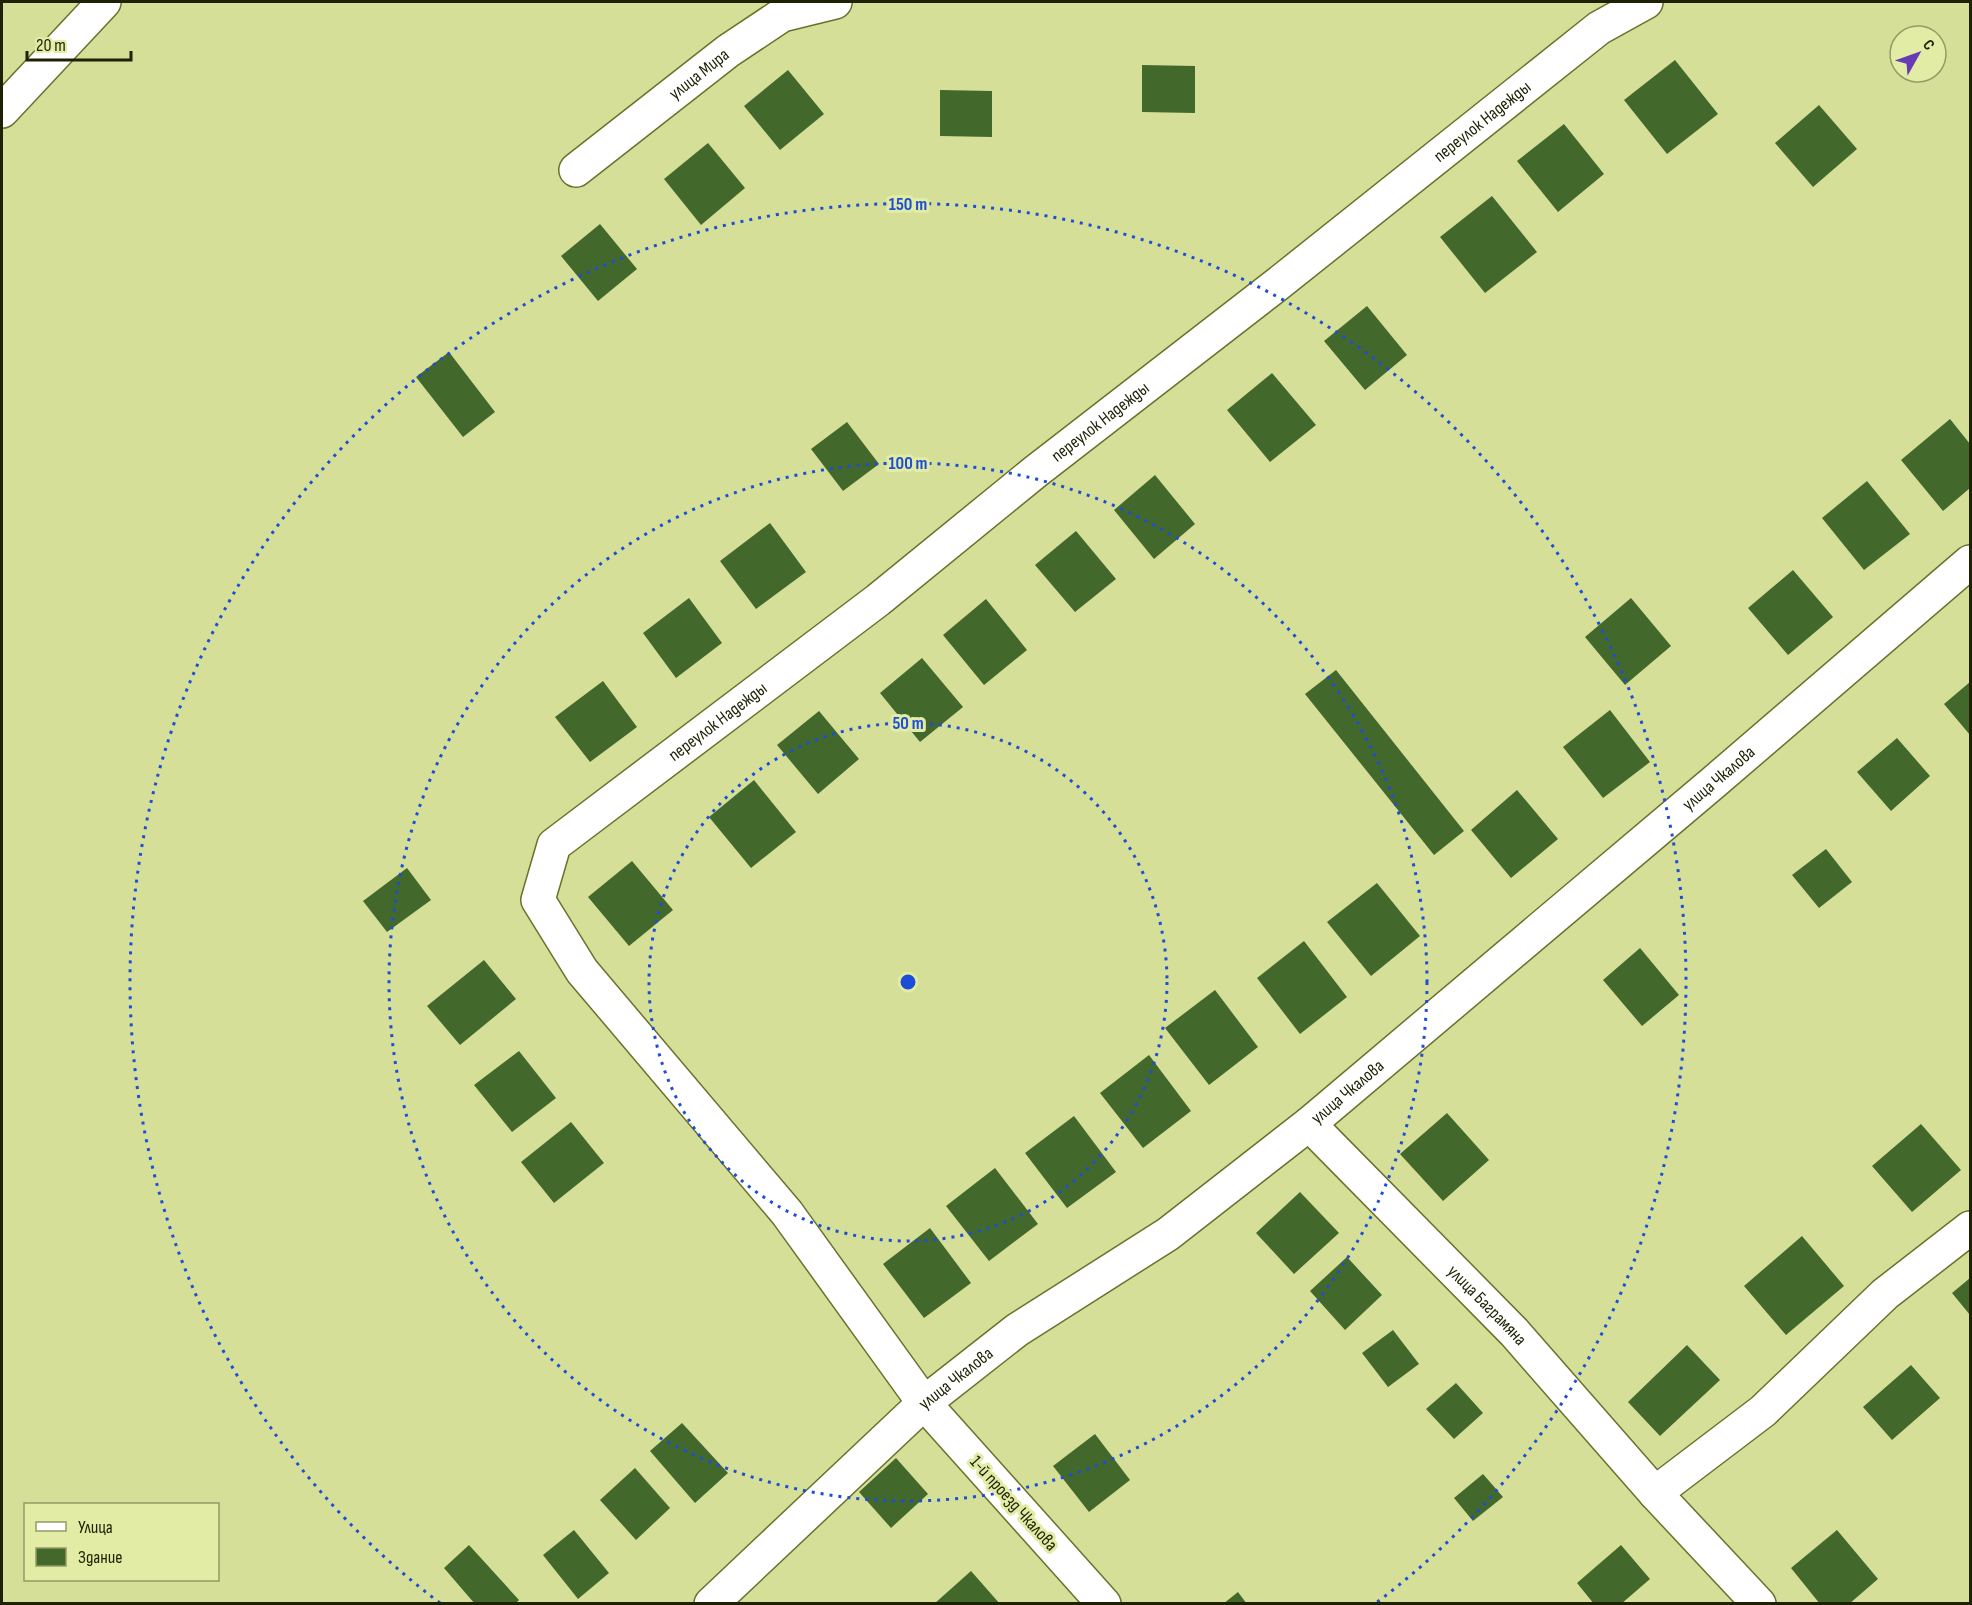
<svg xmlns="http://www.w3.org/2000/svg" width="1972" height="1605" viewBox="0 0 1972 1605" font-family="'Sofia Sans Condensed',sans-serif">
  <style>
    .building { fill: #43682c }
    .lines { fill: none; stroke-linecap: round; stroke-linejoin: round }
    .minor-casing { stroke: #6a712c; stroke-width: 36 }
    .major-casing { stroke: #6a712c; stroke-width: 36 }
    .minor { stroke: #fff; stroke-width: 33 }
    .major { stroke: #fff; stroke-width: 33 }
    .ring { fill: none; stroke: #1d4ed8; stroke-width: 3; stroke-dasharray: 3 6 }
    .labels { text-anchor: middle; stroke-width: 6; stroke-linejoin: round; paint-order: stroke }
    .street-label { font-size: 18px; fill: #1e2104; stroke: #e2eca4 }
    .centre { fill: #1d4ed8; stroke: #e2eca4; stroke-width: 3 }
    .ring-label { font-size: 18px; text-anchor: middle; font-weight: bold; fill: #1d4ed8; stroke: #e2eca4; stroke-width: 6; stroke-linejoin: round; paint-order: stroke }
  </style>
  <rect width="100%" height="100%" fill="#d5df97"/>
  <path class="building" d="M 1675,60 L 1718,114 L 1667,154 L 1624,100 Z
    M 1142,65 L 1195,66 L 1195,113 L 1142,112 Z
    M 788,70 L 824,114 L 780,150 L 744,106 Z
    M 940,90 L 992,91 L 992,137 L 940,136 Z
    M 1819,105 L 1857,149 L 1813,187 L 1775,143 Z
    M 1564,124 L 1604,174 L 1558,212 L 1517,161 Z
    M 708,143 L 745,188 L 701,225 L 664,179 Z
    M 1492,196 L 1537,252 L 1485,293 L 1440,237 Z
    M 600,224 L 637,269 L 598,301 L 561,256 Z
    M 1367,306 L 1407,355 L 1365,390 L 1324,341 Z
    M 449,352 L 495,412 L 463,437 L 416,377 Z
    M 1272,373 L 1316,425 L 1270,462 L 1227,410 Z
    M 1950,419 L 1970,444 L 1970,488 L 1943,511 L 1901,460 Z
    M 847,422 L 879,464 L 843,491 L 811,449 Z
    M 1155,475 L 1195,524 L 1154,559 L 1114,510 Z
    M 1867,481 L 1910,534 L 1864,570 L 1822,518 Z
    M 770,523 L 806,572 L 756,609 L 720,561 Z
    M 1076,531 L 1116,579 L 1075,612 L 1035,565 Z
    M 1793,570 L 1833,617 L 1788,655 L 1748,608 Z
    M 689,598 L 722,643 L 676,678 L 643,633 Z
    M 1631,598 L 1671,646 L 1625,685 L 1585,637 Z
    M 986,599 L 1027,650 L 984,685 L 943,635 Z
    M 922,658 L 963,707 L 920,742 L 880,693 Z
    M 1336,670 L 1464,831 L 1434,855 L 1305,694 Z
    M 603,681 L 637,727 L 590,762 L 555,717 Z
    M 1970,682 L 1970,735 L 1944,704 Z
    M 1610,710 L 1650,762 L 1603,798 L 1563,747 Z
    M 819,711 L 859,759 L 818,794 L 777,745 Z
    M 1897,738 L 1930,776 L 1891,811 L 1857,772 Z
    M 754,780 L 796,832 L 751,868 L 709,817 Z
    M 1517,790 L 1558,839 L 1511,878 L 1471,830 Z
    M 1826,849 L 1852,882 L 1819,908 L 1792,875 Z
    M 632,861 L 673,910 L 629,946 L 588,897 Z
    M 407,868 L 431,900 L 387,932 L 363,901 Z
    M 1377,883 L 1420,936 L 1371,976 L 1327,922 Z
    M 1304,941 L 1347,997 L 1300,1034 L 1257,978 Z
    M 1640,948 L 1679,995 L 1642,1026 L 1603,980 Z
    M 484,960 L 516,999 L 460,1045 L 427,1006 Z
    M 1215,990 L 1258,1047 L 1209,1085 L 1165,1028 Z
    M 519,1051 L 556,1098 L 512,1132 L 474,1085 Z
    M 1149,1055 L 1191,1111 L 1143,1148 L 1100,1093 Z
    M 1447,1113 L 1489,1160 L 1443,1201 L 1400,1154 Z
    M 1074,1116 L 1116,1172 L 1067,1208 L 1025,1153 Z
    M 571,1122 L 604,1163 L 554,1203 L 521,1162 Z
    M 1921,1124 L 1961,1170 L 1912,1212 L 1872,1166 Z
    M 995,1168 L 1038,1224 L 989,1261 L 946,1206 Z
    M 1300,1192 L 1339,1233 L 1294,1274 L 1256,1233 Z
    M 930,1228 L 971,1283 L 924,1318 L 883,1264 Z
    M 1802,1236 L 1844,1286 L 1786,1335 L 1744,1286 Z
    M 1347,1257 L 1382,1295 L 1345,1330 L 1310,1291 Z
    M 1970,1278 L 1970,1315 L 1952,1293 Z
    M 1393,1330 L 1419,1364 L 1388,1387 L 1362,1353 Z
    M 1687,1345 L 1720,1380 L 1660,1436 L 1628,1402 Z
    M 1911,1365 L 1940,1398 L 1892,1440 L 1863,1407 Z
    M 1456,1383 L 1483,1413 L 1454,1439 L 1426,1409 Z
    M 682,1423 L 728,1473 L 695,1503 L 650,1451 Z
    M 1095,1434 L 1130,1480 L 1089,1512 L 1053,1466 Z
    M 896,1458 L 928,1494 L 891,1528 L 859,1492 Z
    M 635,1468 L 670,1508 L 636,1540 L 600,1500 Z
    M 1483,1474 L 1503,1497 L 1473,1521 L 1454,1498 Z
    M 574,1530 L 609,1573 L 578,1599 L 543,1555 Z
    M 1837,1530 L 1878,1579 L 1849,1604 L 1820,1604 L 1791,1568 Z
    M 469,1545 L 519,1600 L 515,1604 L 475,1604 L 444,1568 Z
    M 1621,1545 L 1650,1579 L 1621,1604 L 1594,1604 L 1577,1583 Z
    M 971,1571 L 1000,1604 L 934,1604 Z
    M 1238,1592 L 1247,1604 L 1223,1604 Z"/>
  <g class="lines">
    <g class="minor-casing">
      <g id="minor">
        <path id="s1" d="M 576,170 L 728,51 L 782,15 L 835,2"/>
        <path id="s2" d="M 1309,1124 L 1514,1332 L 1655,1493 L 1759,1604"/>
        <path d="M 1655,1493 L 1763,1411 L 1885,1294 L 1970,1228"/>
        <path id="s3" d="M 711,1604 L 924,1403 L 1017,1330 L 1168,1234 L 1309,1124 L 1714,782 L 1970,562"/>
        <path id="s4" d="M 1104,1604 L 924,1403 L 787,1213 L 582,971 L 538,900 L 554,845 L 878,600 L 1035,472 L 1279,283 L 1599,28 L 1646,2"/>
      </g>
    </g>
    <g class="major-casing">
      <path id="major" d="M 2,111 L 104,2"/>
    </g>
    <use href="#minor" class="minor"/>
    <use href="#major" class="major"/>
  </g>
  <g class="ring">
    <circle cx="908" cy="982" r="259"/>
    <circle cx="908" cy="982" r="519"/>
    <path d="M440 1603A778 778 0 1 1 1376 1603"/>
  </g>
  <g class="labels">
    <g class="street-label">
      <text dy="6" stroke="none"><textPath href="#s1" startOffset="156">улица Мира</textPath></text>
      <text dy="6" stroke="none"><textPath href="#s4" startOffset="2139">переулок Надежды</textPath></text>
      <text dy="6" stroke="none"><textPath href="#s4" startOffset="1653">переулок Надежды</textPath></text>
      <text dy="6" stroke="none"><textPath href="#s4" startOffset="1167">переулок Надежды</textPath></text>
      <text dy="6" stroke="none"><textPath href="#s3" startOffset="1305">улица Чкалова</textPath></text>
      <text dy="6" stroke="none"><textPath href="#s3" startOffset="819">улица Чкалова</textPath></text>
      <text dy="6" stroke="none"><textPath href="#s2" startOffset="254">улица Баграмяна</textPath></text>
      <text dy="6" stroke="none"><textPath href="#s3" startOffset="333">улица Чкалова</textPath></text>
      <text transform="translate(1014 1503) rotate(48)" y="6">1-й проезд Чкалова</text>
    </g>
  </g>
  <circle cx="908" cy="982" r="9" class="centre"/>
  <g class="ring-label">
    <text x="908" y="210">150 m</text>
    <text x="908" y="469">100 m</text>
    <text x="908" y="729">50 m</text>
  </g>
  <rect width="1972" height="1605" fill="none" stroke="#1e2104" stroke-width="6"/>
  <rect x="24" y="1503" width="195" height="78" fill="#e2eca4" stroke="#949b64" stroke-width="1.5"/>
  <rect x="36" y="1522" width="30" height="9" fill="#ffffff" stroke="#949b64" stroke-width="1.5"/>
  <text x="78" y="1533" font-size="18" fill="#1e2104">Улица</text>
  <rect x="36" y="1548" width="30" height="18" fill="#43682c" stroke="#949b64" stroke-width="1.5"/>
  <text x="78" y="1563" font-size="18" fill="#1e2104">Здание</text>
  <g transform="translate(1918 54) rotate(50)"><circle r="28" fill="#e2eca4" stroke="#949b64" stroke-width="1.5"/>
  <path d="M0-4.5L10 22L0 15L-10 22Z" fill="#663cb4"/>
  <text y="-9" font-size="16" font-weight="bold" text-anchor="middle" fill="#1e2104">С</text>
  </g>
  <path d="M27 51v9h104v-9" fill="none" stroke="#1e2104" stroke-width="3"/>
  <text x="36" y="51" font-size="18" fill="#1e2104" stroke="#e2eca4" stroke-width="4.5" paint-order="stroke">20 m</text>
</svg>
